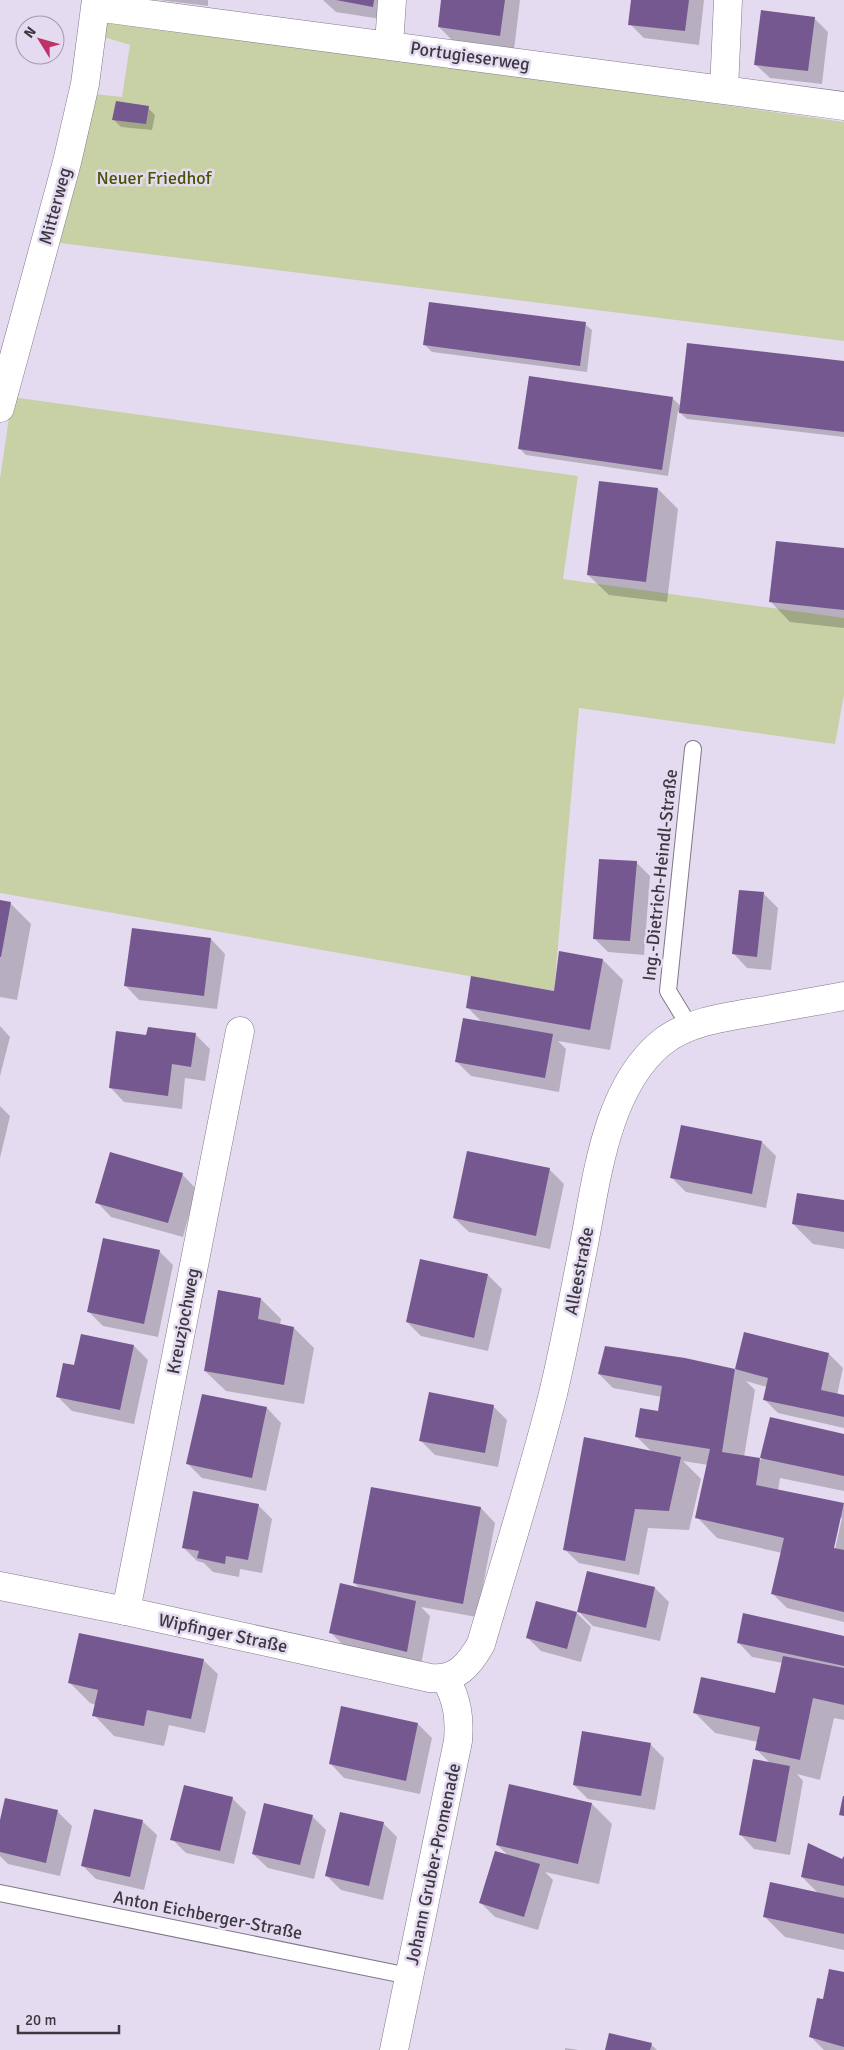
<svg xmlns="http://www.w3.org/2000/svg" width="844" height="2050" viewBox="0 0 844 2050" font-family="Signika,sans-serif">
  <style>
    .green { fill: #c8d1a6 }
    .shadow { fill: #0003; fill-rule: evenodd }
    .building { fill: #765891 }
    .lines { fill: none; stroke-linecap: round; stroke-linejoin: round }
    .lane-casing { stroke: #81778a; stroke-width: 18 }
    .street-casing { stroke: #81778a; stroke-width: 29 }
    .secondary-casing { stroke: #81778a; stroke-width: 29 }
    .lane { stroke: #fff; stroke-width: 16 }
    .street { stroke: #fff; stroke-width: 28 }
    .secondary { stroke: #fff; stroke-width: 28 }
    .labels { text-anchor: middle; stroke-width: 5; stroke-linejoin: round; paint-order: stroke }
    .street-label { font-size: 18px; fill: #3c3840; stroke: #e5dbf0 }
    .park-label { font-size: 18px; fill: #495300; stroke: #e5dbf0 }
  </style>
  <rect width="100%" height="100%" fill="#e5dbf0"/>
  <path class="green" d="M 107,18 L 844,122 L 844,341 L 60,243 L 95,94 L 122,97 L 130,45 L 104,37 Z
    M 12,397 L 578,476 L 563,579 L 844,618 L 844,695 L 835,744 L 579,708 L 554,991 L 0,893 L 0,479 Z"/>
  <path class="shadow" d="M 159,0 L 208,0 L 208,6 Z
    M 323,0 L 390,0 L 387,20 L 336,12 Z
    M 443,0 L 520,0 L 514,50 L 453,41 L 439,27 Z
    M 632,0 L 704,0 L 699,45 L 644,38 L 630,24 Z
    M 814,18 L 828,32 L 822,84 L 770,78 L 755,64 Z
    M 148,108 L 155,115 L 152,130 L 121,127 L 114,120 Z
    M 585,324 L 592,330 L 587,372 L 432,352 L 425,345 Z
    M 844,362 L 844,437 L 687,419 L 678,411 L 668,476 L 526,455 L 519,448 L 672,398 L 681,406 Z
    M 658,489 L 678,509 L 667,602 L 609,595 L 588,575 Z
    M 844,549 L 844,628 L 790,622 L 770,601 Z
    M 636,862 L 650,876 L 644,955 L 608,952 L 594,938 Z
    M 764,894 L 778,908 L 771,970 L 747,968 L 733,953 Z
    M 0,902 L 11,904 L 31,924 L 17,1000 L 0,997 Z
    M 211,939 L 225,954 L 217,1009 L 139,1000 L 125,985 Z
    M 603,960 L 623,980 L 610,1050 L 558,1041 L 566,1049 L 559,1092 L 471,1076 L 457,1062 L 483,1023 L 467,1007 L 555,993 Z
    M 0,1026 L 10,1037 L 0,1076 Z
    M 196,1035 L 210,1049 L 205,1081 L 185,1078 L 182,1109 L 124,1102 L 110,1087 L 148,1037 Z
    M 0,1106 L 10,1116 L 0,1158 Z
    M 762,1142 L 776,1156 L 766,1208 L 686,1192 L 672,1178 Z
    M 549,1169 L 564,1184 L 550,1249 L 469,1232 L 454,1218 Z
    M 182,1174 L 196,1189 L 183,1237 L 111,1217 L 97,1202 Z
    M 844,1202 L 844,1249 L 813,1244 L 793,1224 Z
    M 159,1251 L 173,1265 L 158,1337 L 103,1326 L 89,1312 Z
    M 421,1260 L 488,1275 L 502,1289 L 488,1351 L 421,1336 L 407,1322 Z
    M 261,1299 L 281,1319 L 280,1325 L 294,1328 L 314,1348 L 304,1404 L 226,1391 L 205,1371 Z
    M 745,1333 L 829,1354 L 843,1368 L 837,1395 L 844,1396 L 844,1428 L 778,1413 L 764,1399 L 767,1387 L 746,1381 L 755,1390 L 744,1457 L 761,1460 L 771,1418 L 844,1435 L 844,1491 L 780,1478 L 778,1491 L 844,1505 L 844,1622 L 787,1608 L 773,1594 L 782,1553 L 717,1538 L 697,1517 L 708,1465 L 683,1461 L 701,1479 L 689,1530 L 648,1528 L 639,1575 L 579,1563 L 564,1549 L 652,1452 L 637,1437 L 659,1413 L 662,1397 L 613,1388 L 599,1374 L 668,1358 L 736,1370 ZM 839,1518 L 842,1518 L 834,1554 L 832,1553 Z
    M 134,1346 L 148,1360 L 134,1424 L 72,1411 L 58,1397 L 75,1367 Z
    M 493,1406 L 507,1420 L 498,1467 L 435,1455 L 421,1441 Z
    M 267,1408 L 281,1423 L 266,1491 L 202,1478 L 188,1464 Z
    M 258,1505 L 272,1519 L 262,1573 L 240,1569 L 239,1577 L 213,1572 L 204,1563 L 197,1561 L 183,1547 Z
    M 481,1508 L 495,1523 L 477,1617 L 421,1607 L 430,1616 L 421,1665 L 345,1647 L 331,1633 L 361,1589 L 354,1583 Z
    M 655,1588 L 669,1602 L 660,1641 L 593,1626 L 579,1612 Z
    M 577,1613 L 591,1627 L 581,1662 L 541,1651 L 527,1637 Z
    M 844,1637 L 844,1720 L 834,1718 L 820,1780 L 797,1774 L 803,1781 L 790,1855 L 754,1849 L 740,1834 L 771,1764 L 757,1750 L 758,1742 L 715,1733 L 694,1712 L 776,1694 L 783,1663 L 752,1657 L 738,1642 Z
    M 203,1660 L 218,1674 L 205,1733 L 169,1725 L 164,1746 L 114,1736 L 94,1715 L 96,1705 L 90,1703 L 70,1683 Z
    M 418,1724 L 432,1738 L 420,1794 L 344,1778 L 330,1763 Z
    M 650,1744 L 664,1758 L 655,1810 L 588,1799 L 574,1785 Z
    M 232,1798 L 246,1812 L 234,1864 L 186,1853 L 172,1839 Z
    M 592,1804 L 612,1824 L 599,1884 L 545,1872 L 553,1880 L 538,1930 L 495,1917 L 481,1903 L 509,1856 L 497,1845 Z
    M 58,1812 L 72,1826 L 60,1876 L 8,1864 L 0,1856 L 0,1825 Z
    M 312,1816 L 326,1830 L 314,1879 L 268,1868 L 253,1854 Z
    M 142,1821 L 157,1835 L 144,1890 L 96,1879 L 82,1865 Z
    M 383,1823 L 397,1837 L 383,1900 L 341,1890 L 327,1876 Z
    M 844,1858 L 844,1950 L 785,1937 L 765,1917 L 819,1894 L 802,1877 L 843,1861 Z
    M 844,1974 L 844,2050 L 824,2050 L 810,2036 L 827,2002 Z
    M 651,2044 L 657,2050 L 607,2050 Z
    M 565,2048 L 579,2050 L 565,2050 Z"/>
  <path class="building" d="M 336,0 L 374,0 L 373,7 Z
    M 441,0 L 505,0 L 500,36 L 438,27 Z
    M 631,0 L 689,0 L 685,31 L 628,25 Z
    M 761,10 L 815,17 L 808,71 L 754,65 Z
    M 116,101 L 149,106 L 146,124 L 112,120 Z
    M 429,302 L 586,322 L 580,366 L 423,345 Z
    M 687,343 L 844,361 L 844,432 L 679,413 Z
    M 529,376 L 673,397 L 662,470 L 518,449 Z
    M 599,481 L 658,488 L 646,582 L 587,575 Z
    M 776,541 L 844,548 L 844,610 L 769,602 Z
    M 599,859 L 637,861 L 630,941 L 593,939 Z
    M 739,890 L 764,892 L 757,957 L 732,954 Z
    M 0,900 L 11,902 L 1,957 L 0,957 Z
    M 132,928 L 211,938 L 204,996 L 124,986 Z
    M 559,951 L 603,959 L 590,1030 L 466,1008 L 471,976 L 554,991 Z
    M 463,1018 L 553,1034 L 545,1078 L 455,1062 Z
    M 148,1027 L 196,1033 L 191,1067 L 172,1064 L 168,1096 L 109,1088 L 116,1031 L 146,1035 Z
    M 681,1125 L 762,1141 L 752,1194 L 670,1178 Z
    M 467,1151 L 550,1168 L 536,1236 L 453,1218 Z
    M 110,1152 L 183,1173 L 168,1223 L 95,1203 Z
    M 797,1193 L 844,1200 L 844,1232 L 792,1224 Z
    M 103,1238 L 160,1250 L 144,1324 L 87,1312 Z
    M 420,1259 L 488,1274 L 474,1338 L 406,1322 Z
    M 218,1290 L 261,1298 L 258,1319 L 294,1327 L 284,1385 L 204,1371 Z
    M 744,1332 L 829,1353 L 821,1390 L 844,1395 L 844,1417 L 763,1400 L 768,1378 L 735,1369 Z
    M 81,1334 L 134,1345 L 120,1410 L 56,1397 L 63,1363 L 74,1365 Z
    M 605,1346 L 685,1358 L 735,1369 L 722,1452 L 760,1458 L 756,1485 L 844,1503 L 834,1548 L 844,1550 L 844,1612 L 771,1594 L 784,1538 L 695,1518 L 710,1449 L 635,1437 L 640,1408 L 658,1411 L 662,1386 L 598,1374 Z
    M 429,1392 L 494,1405 L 485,1453 L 419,1441 Z
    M 202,1394 L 267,1407 L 252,1478 L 186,1464 Z
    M 770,1417 L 844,1434 L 844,1476 L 760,1458 Z
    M 584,1437 L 681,1457 L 669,1511 L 635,1509 L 625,1561 L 563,1550 Z
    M 371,1487 L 481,1507 L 463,1604 L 353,1583 Z
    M 193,1491 L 259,1504 L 248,1560 L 226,1556 L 225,1564 L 197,1558 L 199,1551 L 182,1548 Z
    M 587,1571 L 655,1587 L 646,1628 L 577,1612 Z
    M 340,1583 L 416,1601 L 407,1652 L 329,1633 Z
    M 536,1601 L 577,1612 L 567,1649 L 526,1638 Z
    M 743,1613 L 844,1636 L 844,1666 L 737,1643 Z
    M 79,1633 L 204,1659 L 191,1719 L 147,1710 L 144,1726 L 92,1716 L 98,1690 L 68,1683 Z
    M 783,1656 L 844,1668 L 844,1705 L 813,1698 L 800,1760 L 755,1750 L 760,1727 L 693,1713 L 701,1677 L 775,1693 Z
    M 341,1706 L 418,1723 L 406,1781 L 329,1764 Z
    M 582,1731 L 651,1743 L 641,1796 L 573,1785 Z
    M 753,1759 L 790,1766 L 776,1842 L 739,1835 Z
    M 509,1784 L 592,1803 L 578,1864 L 496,1845 Z
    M 184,1785 L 233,1797 L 220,1851 L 170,1840 Z
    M 843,1796 L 844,1796 L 844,1816 L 839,1815 Z
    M 5,1798 L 58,1810 L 46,1863 L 0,1852 L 0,1820 Z
    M 264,1803 L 313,1815 L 300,1865 L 252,1854 Z
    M 94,1809 L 143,1820 L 130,1877 L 81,1866 Z
    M 340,1812 L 384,1822 L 369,1886 L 325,1876 Z
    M 808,1843 L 842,1859 L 844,1856 L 844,1886 L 801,1877 Z
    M 495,1851 L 540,1864 L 524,1917 L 479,1903 Z
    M 770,1882 L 844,1898 L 844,1934 L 763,1917 Z
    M 829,1969 L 844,1972 L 844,2047 L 809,2037 L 817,1998 L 823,1999 Z
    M 609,2033 L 652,2043 L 650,2050 L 605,2050 Z"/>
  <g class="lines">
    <g class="lane-casing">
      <path id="lane" d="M 690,1027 L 668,991 L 693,749
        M 0,1893 L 409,1976"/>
    </g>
    <g class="street-casing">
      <path id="street" d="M 95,7 L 844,106
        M 389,45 L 392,0
        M 724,90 L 728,0
        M 0,408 L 67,162 L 85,84 L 96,0
        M 126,1611 L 240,1031
        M 394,2050 L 458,1741 C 460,1717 457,1700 446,1679"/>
    </g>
    <g class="secondary-casing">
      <path id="secondary" d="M 0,1586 L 126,1611 L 430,1678 C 456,1681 469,1665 481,1644 C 505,1561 532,1478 553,1394 C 565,1344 574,1294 584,1244 C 597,1178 606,1089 661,1043 C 689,1020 732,1016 767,1010 C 792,1005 818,1001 844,996"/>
    </g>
    <use href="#lane" class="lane"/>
    <use href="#street" class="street"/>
    <use href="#secondary" class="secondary"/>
  </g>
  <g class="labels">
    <g class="street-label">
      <text transform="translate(470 56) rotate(8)" y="6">Portugieserweg</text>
      <text transform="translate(55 206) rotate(-75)" y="6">Mitterweg</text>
      <text transform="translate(660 875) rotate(-84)" y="6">Ing.-Dietrich-Heindl-Straße</text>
      <text transform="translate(579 1271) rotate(-79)" y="6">Alleestraße</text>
      <text transform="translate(183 1321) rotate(-79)" y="6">Kreuzjochweg</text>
      <text transform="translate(223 1633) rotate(12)" y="6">Wipfinger Straße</text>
      <text transform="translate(433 1864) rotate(-78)" y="6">Johann Gruber-Promenade</text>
      <text transform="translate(208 1915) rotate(11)" y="6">Anton Eichberger-Straße</text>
    </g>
    <g class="park-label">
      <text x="154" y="184">Neuer Friedhof</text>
    </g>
  </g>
  <g transform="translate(40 40) rotate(307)"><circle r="24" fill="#e5dbf0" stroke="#a19aaa"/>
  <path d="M0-4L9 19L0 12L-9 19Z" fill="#be3269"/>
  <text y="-8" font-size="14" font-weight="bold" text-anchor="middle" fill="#3c3840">N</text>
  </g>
  <path d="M18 2025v8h101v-8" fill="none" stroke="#3c3840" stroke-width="2.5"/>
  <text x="25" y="2025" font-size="15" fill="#3c3840" stroke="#e5dbf0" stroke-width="4" paint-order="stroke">20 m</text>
</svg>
